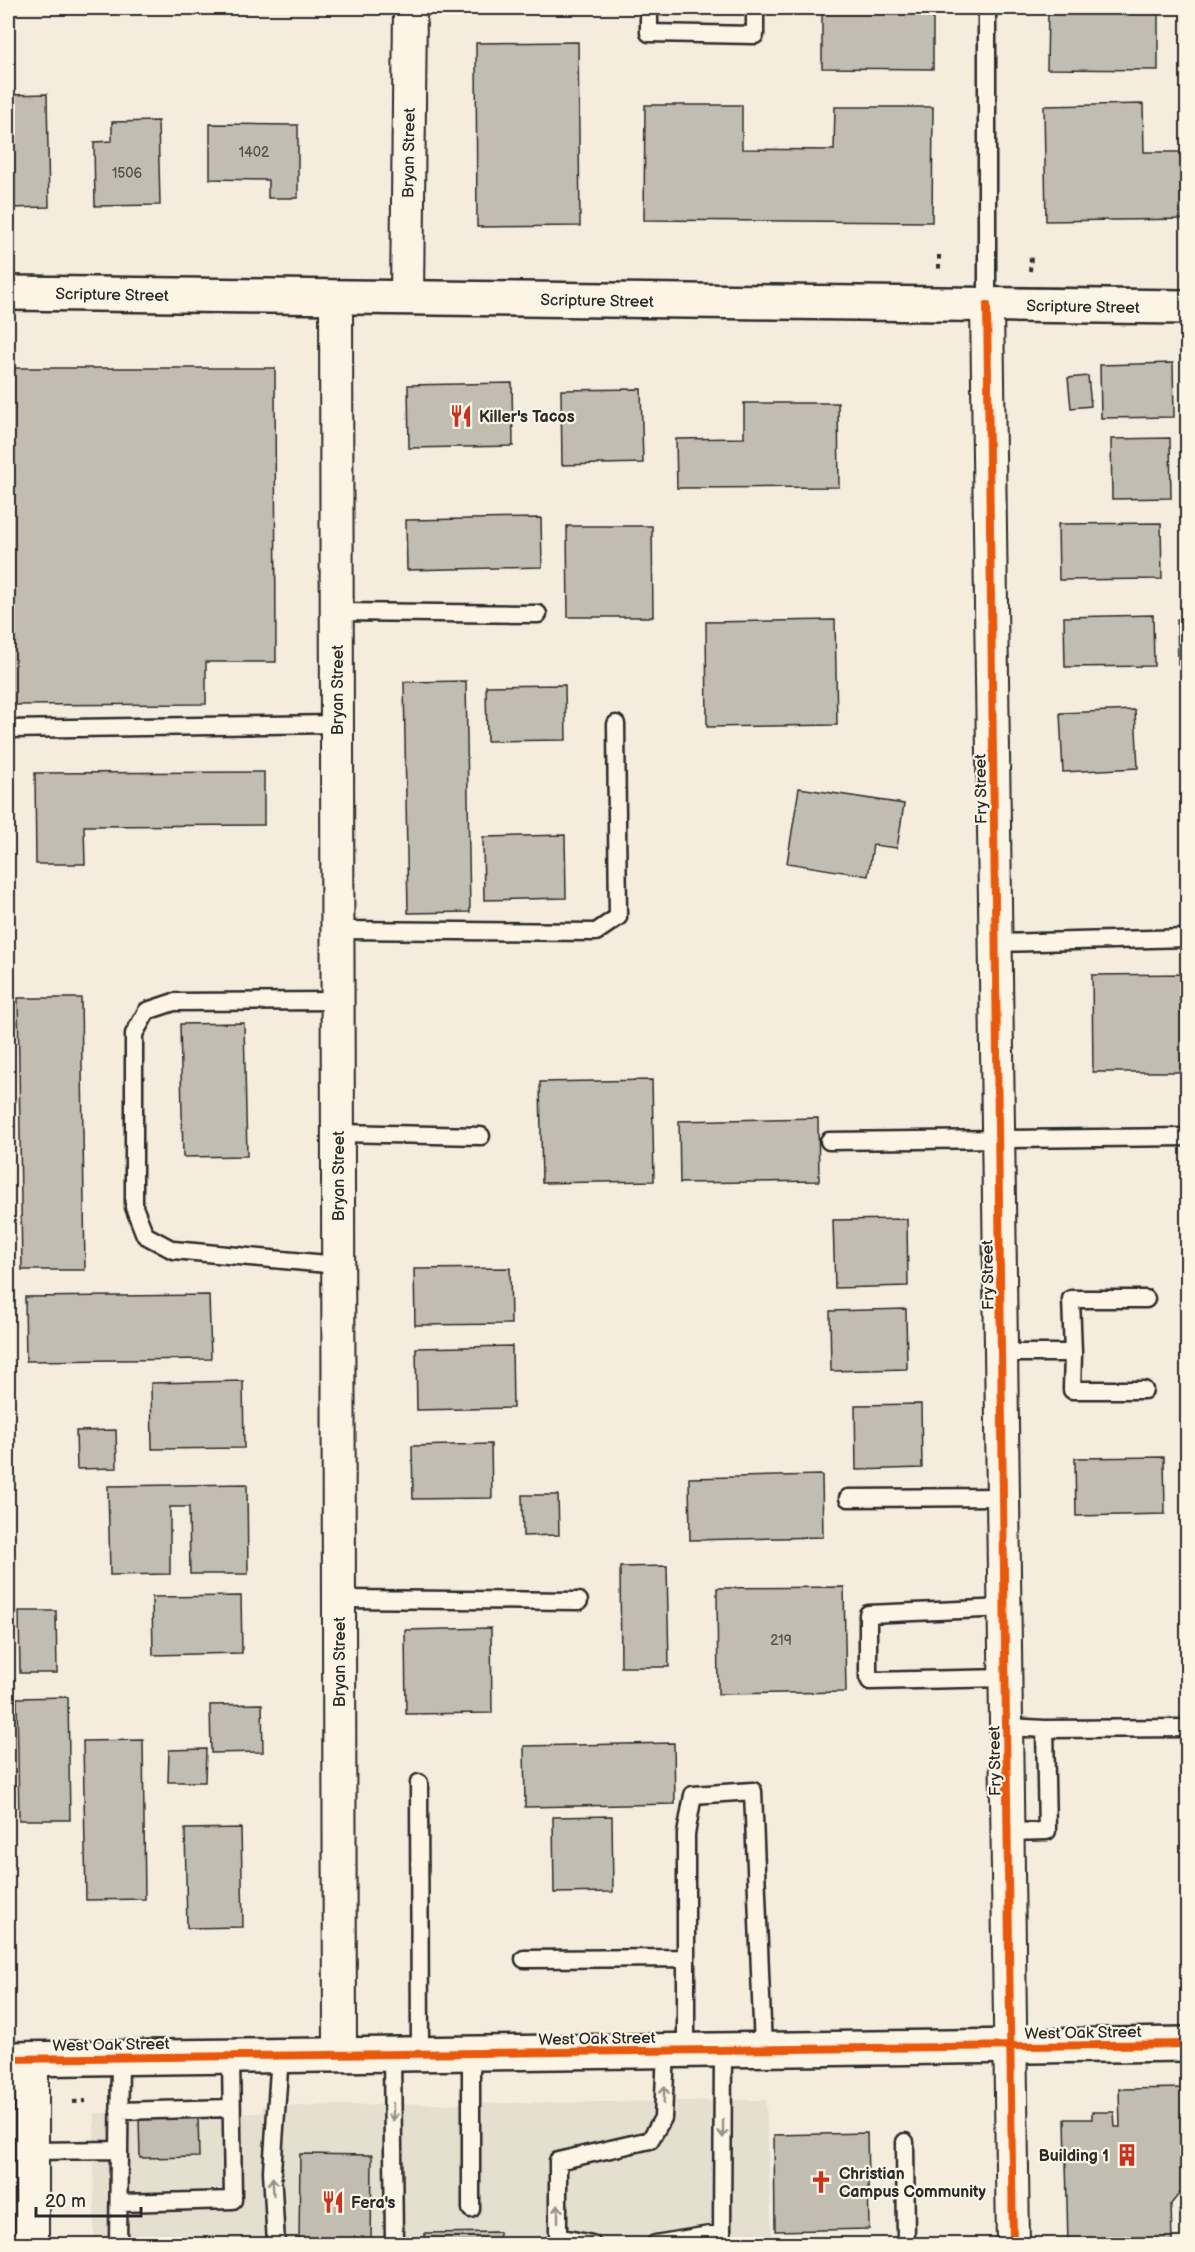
<svg xmlns="http://www.w3.org/2000/svg" width="1195" height="2252" viewBox="0 0 1195 2252" font-family="'Balsamiq Sans',sans-serif">
  <style>
    .built { fill: #e5dfd0 }
    .building { fill: #c2bdb1; stroke: #2b2b2b; stroke-width: 1.5 }
    .lines { fill: none; stroke-linecap: round; stroke-linejoin: round }
    .lane-casing { stroke: #2b2b2b; stroke-width: 21 }
    .street-casing { stroke: #2b2b2b; stroke-width: 36 }
    .secondary-casing { stroke: #2b2b2b; stroke-width: 38 }
    .path { stroke: #2b2b2b; stroke-width: 4; stroke-dasharray: 4.5 4.5; stroke-linecap: butt }
    .lane { stroke: #fcf5e5; stroke-width: 16 }
    .street { stroke: #fcf5e5; stroke-width: 32 }
    .secondary { stroke: #fcf5e5; stroke-width: 33 }
    .cycleway-casing { stroke: #fcf5e5; stroke-width: 11 }
    .cycleway { stroke: #e8590c; stroke-width: 8 }
    .oneway { stroke: #949088 }
    .labels { text-anchor: middle; stroke-width: 4.5; stroke-linejoin: round; paint-order: stroke }
    .number-label { font-size: 14px; fill: #51504c }
    .street-label { font-size: 16px; fill: #2b2b2b; stroke: #fcf5e5 }
    .poi-label { font-size: 16px; font-weight: bold; fill: #2b2b2b; stroke: #fcf5e5; text-anchor: start }
  </style>
  <rect width="100%" height="100%" fill="#f4edde"/>
  <filter id="ink" filterUnits="userSpaceOnUse"><feTurbulence type="fractalNoise" baseFrequency=".0167" numOctaves="2"/><feDisplacementMap in="SourceGraphic" scale="12" xChannelSelector="R" yChannelSelector="G"/><feConvolveMatrix kernelMatrix="1 2 1 2 8 2 1 2 1" color-interpolation-filters="sRGB"/></filter>
  <g filter="url(#ink)">
    <path class="built" d="M 766,2100 L 772,2244 L 94,2244 L 94,2113 L 263,2113 L 263,2106 Z"/>
    <path class="building" d="M 822,8 L 933,8 L 933,69 L 822,68 Z
      M 1048,8 L 1158,8 L 1158,70 L 1047,69 Z
      M 578,42 L 580,226 L 477,227 L 476,43 Z
      M 47,94 L 49,207 L 8,208 L 8,95 Z
      M 1143,104 L 1144,152 L 1188,152 L 1188,219 L 1046,221 L 1044,106 Z
      M 645,105 L 742,105 L 742,149 L 834,150 L 835,107 L 933,107 L 932,222 L 644,220 Z
      M 158,121 L 160,205 L 95,206 L 94,142 L 112,141 L 112,122 Z
      M 210,124 L 298,125 L 298,198 L 268,198 L 268,180 L 210,179 Z
      M 1173,363 L 1174,417 L 1101,418 L 1100,365 Z
      M 8,368 L 275,368 L 276,662 L 206,662 L 206,704 L 8,705 Z
      M 1088,376 L 1091,406 L 1071,408 L 1068,378 Z
      M 512,383 L 513,446 L 409,448 L 408,385 Z
      M 641,389 L 643,463 L 562,465 L 561,390 Z
      M 744,403 L 838,403 L 839,487 L 677,488 L 676,439 L 744,438 Z
      M 1170,438 L 1171,498 L 1112,499 L 1111,439 Z
      M 541,518 L 542,567 L 407,570 L 406,520 Z
      M 1161,523 L 1162,579 L 1059,580 L 1058,524 Z
      M 567,526 L 652,526 L 653,617 L 568,617 Z
      M 1153,615 L 1154,666 L 1065,667 L 1064,617 Z
      M 1177,619 L 1188,619 L 1188,665 L 1178,665 Z
      M 835,620 L 837,725 L 707,727 L 706,622 Z
      M 466,681 L 470,912 L 408,913 L 404,682 Z
      M 565,685 L 566,740 L 487,741 L 486,686 Z
      M 1135,710 L 1138,768 L 1063,772 L 1060,713 Z
      M 264,772 L 264,825 L 84,826 L 85,864 L 36,864 L 35,773 Z
      M 799,788 L 904,804 L 897,848 L 873,845 L 868,876 L 787,863 Z
      M 565,835 L 566,898 L 484,900 L 483,837 Z
      M 1188,974 L 1188,1072 L 1093,1072 L 1092,975 Z
      M 18,998 L 81,998 L 85,1270 L 22,1270 Z
      M 244,1023 L 247,1156 L 183,1157 L 180,1024 Z
      M 652,1080 L 654,1181 L 542,1183 L 540,1082 Z
      M 818,1118 L 819,1181 L 680,1183 L 679,1121 Z
      M 907,1219 L 908,1286 L 835,1288 L 833,1220 Z
      M 510,1268 L 511,1324 L 415,1325 L 414,1269 Z
      M 209,1295 L 211,1359 L 26,1361 L 25,1297 Z
      M 906,1309 L 907,1369 L 831,1371 L 830,1311 Z
      M 512,1346 L 513,1408 L 417,1410 L 416,1348 Z
      M 1184,1360 L 1188,1360 L 1188,1419 L 1184,1419 Z
      M 243,1381 L 244,1448 L 152,1449 L 151,1383 Z
      M 921,1404 L 922,1468 L 856,1470 L 855,1405 Z
      M 116,1430 L 117,1468 L 77,1469 L 76,1431 Z
      M 491,1444 L 492,1498 L 413,1499 L 412,1446 Z
      M 1164,1457 L 1165,1514 L 1076,1516 L 1075,1458 Z
      M 822,1475 L 823,1537 L 690,1540 L 689,1478 Z
      M 247,1484 L 248,1574 L 190,1574 L 189,1507 L 170,1507 L 170,1574 L 110,1575 L 108,1486 Z
      M 522,1495 L 558,1495 L 559,1535 L 523,1536 Z
      M 667,1566 L 669,1667 L 621,1667 L 620,1567 Z
      M 844,1587 L 846,1692 L 718,1694 L 717,1588 Z
      M 241,1596 L 242,1653 L 153,1655 L 152,1597 Z
      M 19,1611 L 56,1611 L 57,1673 L 20,1673 Z
      M 491,1628 L 492,1713 L 406,1714 L 405,1630 Z
      M 68,1697 L 70,1820 L 19,1820 L 17,1698 Z
      M 262,1704 L 263,1752 L 211,1753 L 210,1705 Z
      M 143,1740 L 145,1899 L 86,1900 L 83,1741 Z
      M 674,1743 L 675,1804 L 525,1807 L 524,1746 Z
      M 206,1749 L 205,1782 L 168,1782 L 169,1750 Z
      M 612,1816 L 613,1892 L 554,1893 L 553,1817 Z
      M 241,1828 L 243,1927 L 187,1928 L 185,1829 Z
      M 1188,2088 L 1188,2183 L 1171,2204 L 1172,2244 L 1068,2244 L 1065,2119 L 1092,2119 L 1092,2112 L 1114,2112 L 1115,2127 L 1120,2127 L 1119,2089 Z
      M 198,2116 L 199,2157 L 140,2158 L 139,2117 Z
      M 867,2133 L 869,2229 L 775,2231 L 774,2135 Z
      M 300,2154 L 372,2155 L 371,2244 L 299,2244 Z
      M 499,2232 L 499,2244 L 425,2244 L 425,2233 Z
      M 248,2240 L 248,2244 L 153,2244 L 153,2241 Z"/>
    <g class="lines">
      <g class="lane-casing">
        <path id="lane" d="M 649,8 L 649,33 L 755,35 L 755,8
          M 987,305 L 987,8
          M 336,612 L 538,614
          M 8,729 L 337,724
          M 337,930 L 596,932 L 618,917 L 616,724
          M 996,943 L 1188,938
          M 337,1001 L 174,1002 L 147,1011 L 134,1034 L 134,1207 L 145,1235 L 173,1250 L 338,1265
          M 338,1133 L 481,1136
          M 829,1141 L 1187,1137
          M 1001,1353 L 1073,1353 L 1071,1299 L 1146,1299
          M 1073,1353 L 1072,1390 L 1144,1390
          M 848,1498 L 1004,1497
          M 339,1599 L 579,1601
          M 1006,1608 L 868,1614 L 868,1677 L 870,1681 L 1006,1678
          M 1007,1727 L 1045,1729
          M 419,1783 L 420,2053
          M 1009,1832 L 1047,1831 L 1045,1729 L 1188,1728
          M 524,1959 L 686,1958
          M 686,2051 L 686,1834 L 693,1795 L 753,1791 L 763,2049
          M 392,2054 L 394,2244
          M 119,2111 L 231,2108
          M 905,2142 L 906,2244
          M 32,2151 L 119,2150
          M 119,2203 L 233,2200 L 231,2056
          M 471,2209 L 471,2053
          M 118,2244 L 120,2057
          M 276,2244 L 272,2171 L 280,2055
          M 592,2244 L 558,2237 L 558,2161 L 650,2140 L 663,2118 L 666,2051
          M 655,2244 L 722,2233 L 723,2050"/>
      </g>
      <g class="street-casing">
        <path id="street" d="M 336,297 L 340,2054
          M 407,298 L 410,8
          M 987,305 L 1013,2244
          M 32,2244 L 32,2058"/>
      </g>
      <g class="secondary-casing">
        <path id="secondary" d="M 8,293 L 1188,307
          M 8,2059 L 1188,2044"/>
      </g>
      <path class="path" d="M 939,255 L 939,270
        M 1030,271 L 1031,256
        M 73,2102 L 86,2101"/>
      <use href="#lane" class="lane"/>
      <use href="#street" class="street"/>
      <use href="#secondary" class="secondary"/>
      <g class="cycleway-casing">
        <path id="cycleway" d="M 987,305 L 1013,2244
          M 8,2059 L 1188,2044"/>
      </g>
      <use href="#cycleway" class="cycleway"/>
    </g>
    <defs><path id="oneway-shaft" d="M-6 0H5M1.5-3L5.5 0L1.5 3" fill="none" stroke-width="1.6" stroke-linecap="round" stroke-linejoin="round" transform="scale(1.5)"/></defs>
    <g class="oneway">
      <use href="#oneway-shaft" transform="translate(664 2095) rotate(-88)"/>
      <use href="#oneway-shaft" transform="translate(393 2112) rotate(89)"/>
      <use href="#oneway-shaft" transform="translate(723 2129) rotate(90)"/>
      <use href="#oneway-shaft" transform="translate(273 2186) rotate(-93)"/>
      <use href="#oneway-shaft" transform="translate(558 2213) rotate(-90)"/>
    </g>
  </g>
  <defs>
    <g id="restaurant-bare" transform="scale(1.8)"><path d="M-5-6h1v4h1v-4h1v4h1v-4h1v5L-1.5 .5V6h-2V.5L-5-1ZM5-6V6H3V1.5H1.5Q1.5-4 5-6Z" fill="#c8321e" stroke="#fcf5e5" stroke-width="2.5" paint-order="stroke"/></g>
    <g id="building-bare" transform="scale(1.8)"><path d="M-4-6H4V6H1V3H-1V6H-4ZM-2.5-4.3h1.7v1.8h-1.7ZM.8-4.3h1.7v1.8H.8ZM-2.5-1h1.7V.8h-1.7ZM.8-1h1.7V.8H.8Z" fill="#c8321e" stroke="#fcf5e5" stroke-width="2.5" paint-order="stroke"/></g>
    <g id="church-bare" transform="scale(1.8)"><path d="M-1.2-6h2.4v3.5h3.3v2.4h-3.3V6h-2.4V-.1h-3.3v-2.4h3.3Z" fill="#c8321e" stroke="#fcf5e5" stroke-width="2.5" paint-order="stroke"/></g>
  </defs>
  <g fill-rule="evenodd">
    <use href="#restaurant-bare" x="461" y="416"/>
    <use href="#building-bare" x="1127" y="2155"/>
    <use href="#church-bare" x="821" y="2182"/>
    <use href="#restaurant-bare" x="333" y="2202"/>
  </g>
  <g class="labels">
    <g class="number-label">
      <text x="254" y="157">1402</text>
      <text x="127" y="178">1506</text>
      <text x="781" y="1645">219</text>
    </g>
    <g class="street-label">
      <text transform="translate(408 153) rotate(-89)" y="6">Bryan Street</text>
      <text transform="translate(112 294) rotate(1)" y="6">Scripture Street</text>
      <text transform="translate(597 300) rotate(1)" y="6">Scripture Street</text>
      <text transform="translate(1083 306) rotate(1)" y="6">Scripture Street</text>
      <text transform="translate(337 690) rotate(-90)" y="6">Bryan Street</text>
      <text transform="translate(980 789) rotate(-91)" y="6">Fry Street</text>
      <text transform="translate(338 1176) rotate(-90)" y="6">Bryan Street</text>
      <text transform="translate(987 1275) rotate(-91)" y="6">Fry Street</text>
      <text transform="translate(339 1662) rotate(-90)" y="6">Bryan Street</text>
      <text transform="translate(994 1761) rotate(-91)" y="6">Fry Street</text>
      <text transform="translate(1083 2032) rotate(-1)" y="6">West Oak Street</text>
      <text transform="translate(597 2038) rotate(-1)" y="6">West Oak Street</text>
      <text transform="translate(111 2044) rotate(-1)" y="6">West Oak Street</text>
    </g>
    <g class="poi-label">
      <text x="479" y="422">Killer's Tacos</text>
      <text x="1109" y="2161" text-anchor="end">Building 1</text>
      <text x="839" y="2179">Christian<tspan x="839" dy="18">Campus Community</tspan></text>
      <text x="351" y="2208">Fera's</text>
    </g>
  </g>
  <rect width="1195" height="2252" fill="none" stroke="#fcf5e5" stroke-width="30"/>
  <rect x="15" y="15" width="1165" height="2222" fill="none" stroke="#2b2b2b" stroke-width="2" filter="url(#ink)"/>
  <path d="M36 2207v9h105v-9" fill="none" stroke="#2b2b2b" stroke-width="3"/>
  <text x="45" y="2207" font-size="18" fill="#2b2b2b" stroke="#fcf5e5" stroke-width="4.5" paint-order="stroke">20 m</text>
</svg>
